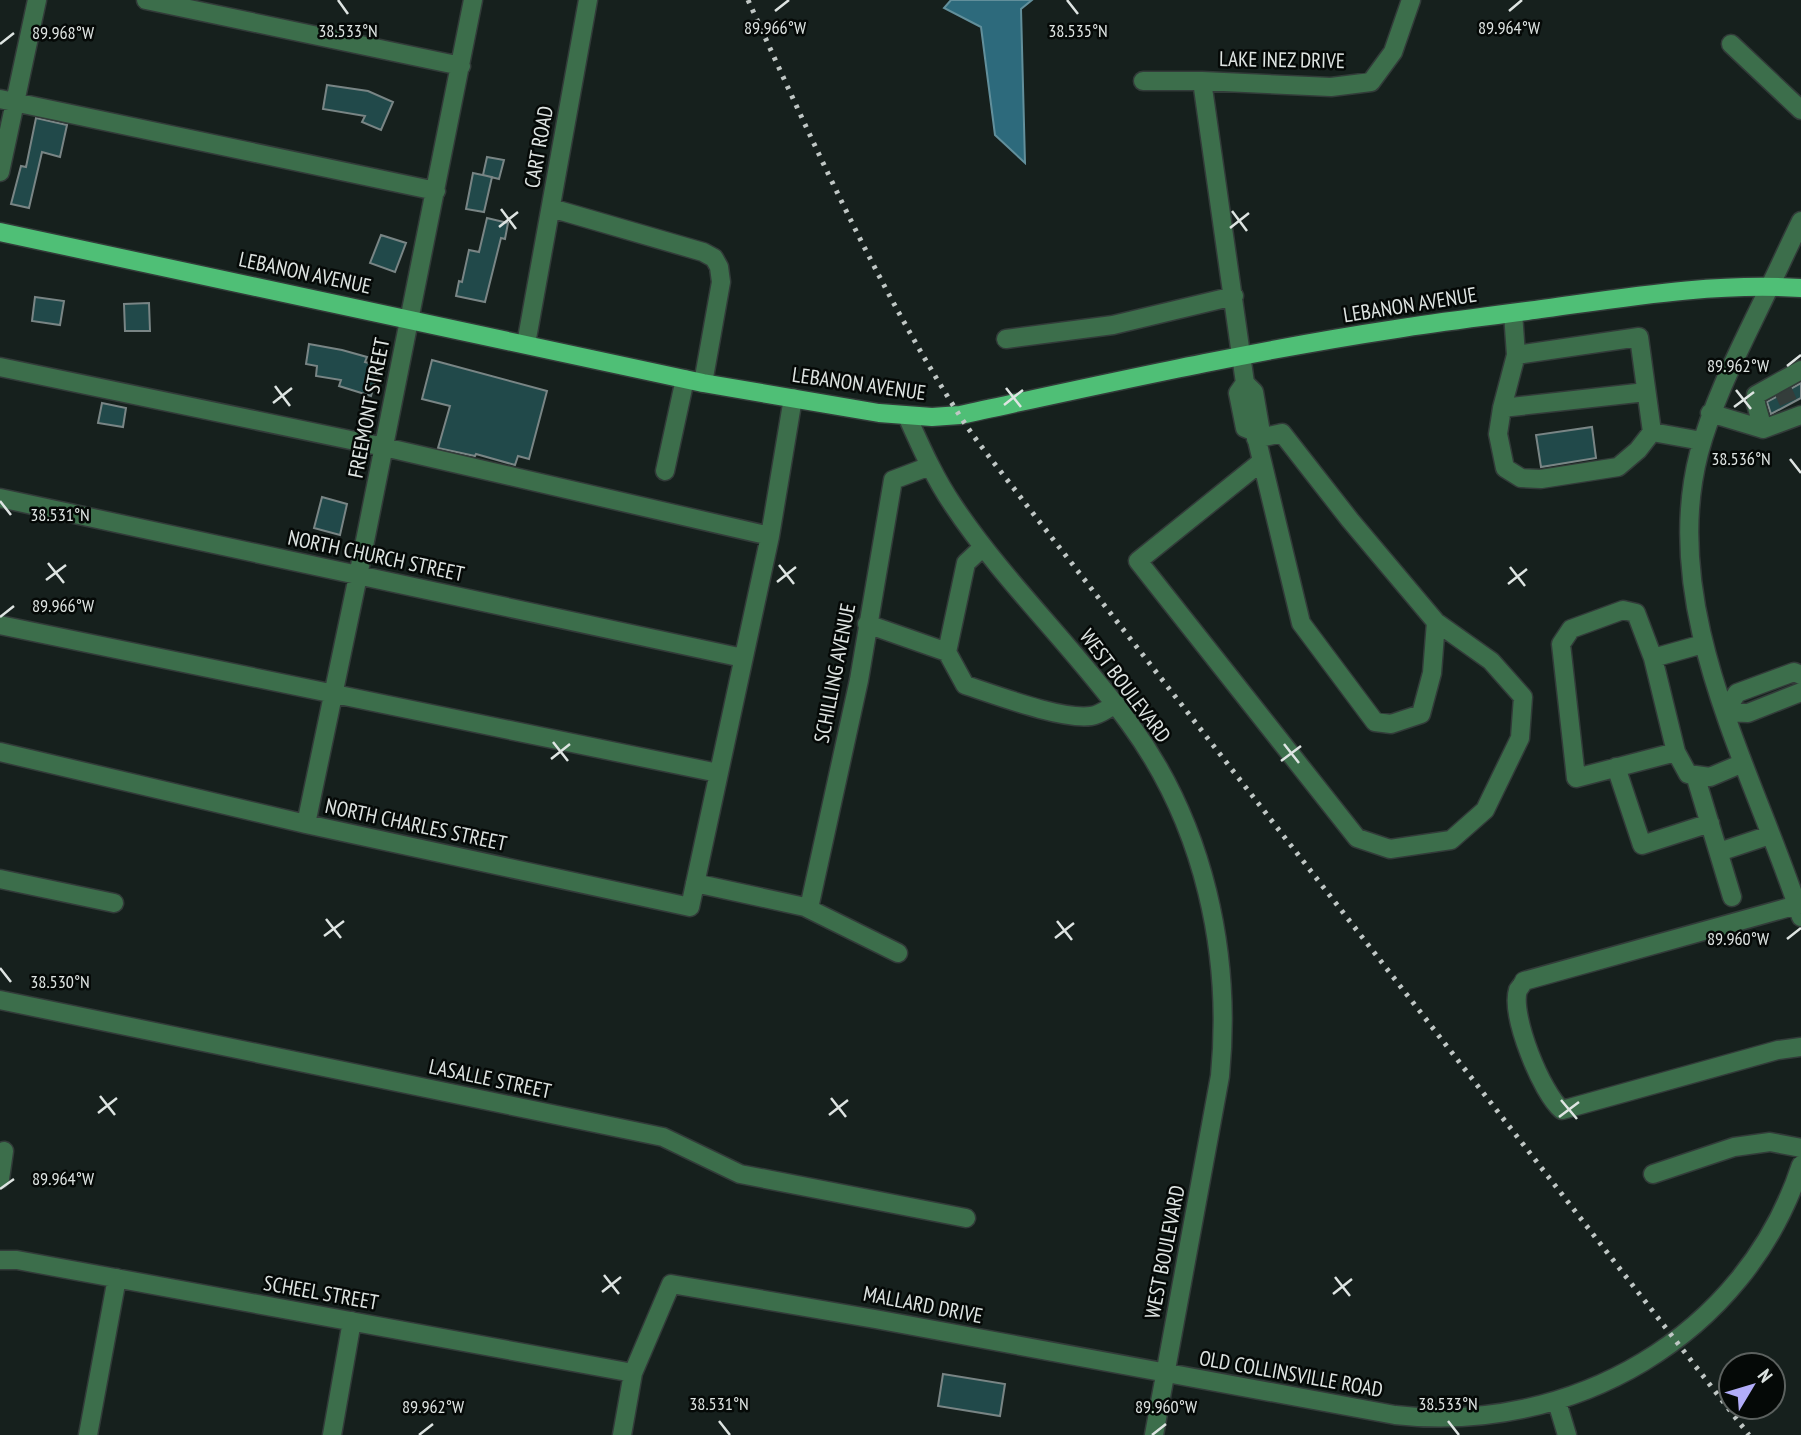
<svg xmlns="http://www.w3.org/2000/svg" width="1801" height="1435" viewBox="0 0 1801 1435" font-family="'PT Sans Narrow',sans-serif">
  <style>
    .water { fill: #2d6a7c; stroke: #628f9b; stroke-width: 2 }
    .building { fill: #21494a; stroke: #798585; stroke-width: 2 }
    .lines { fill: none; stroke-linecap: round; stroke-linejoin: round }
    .minor-tunnel { stroke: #343d3b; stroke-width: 18; stroke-dasharray: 18 9; stroke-linecap: butt }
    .minor-casing { stroke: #323b39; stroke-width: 21 }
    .major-casing { stroke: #323b39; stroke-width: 21 }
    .minor { stroke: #3c6e4b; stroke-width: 18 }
    .major { stroke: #4fbf76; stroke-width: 18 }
    .rail { stroke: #c0c7c5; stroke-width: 5; stroke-dasharray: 3.5 7; stroke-linecap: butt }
    .ticks { fill: none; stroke: #dee4e2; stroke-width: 2.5 }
    .labels { text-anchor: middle; stroke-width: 5; stroke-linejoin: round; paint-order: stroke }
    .street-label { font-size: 21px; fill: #dee4e2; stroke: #050907 }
    .ticks-label { font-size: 18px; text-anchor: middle; fill: #dee4e2; stroke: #050907; stroke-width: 5; stroke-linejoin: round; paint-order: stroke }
  </style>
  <rect width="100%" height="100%" fill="#16201d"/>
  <path class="water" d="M 951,0 L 1032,0 L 1021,9 L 1025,163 L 995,135 L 981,27 L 944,8 Z"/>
  <path class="building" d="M 327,85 L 368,91 L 393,102 L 381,130 L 362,122 L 365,116 L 323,109 Z
    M 36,118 L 67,125 L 60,157 L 42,152 L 29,208 L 11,204 L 21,166 L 26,167 Z
    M 487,157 L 504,160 L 499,179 L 483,175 Z
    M 473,173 L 492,177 L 484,212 L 466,209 Z
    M 487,218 L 508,223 L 505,239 L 501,238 L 485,302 L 456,296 L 459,281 L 462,282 L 469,250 L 479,252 Z
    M 381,235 L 406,243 L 395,272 L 370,263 Z
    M 35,297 L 64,301 L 60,325 L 32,321 Z
    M 149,303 L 150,331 L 125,331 L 124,304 Z
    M 309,344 L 342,350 L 367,357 L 365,362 L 380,366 L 371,396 L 339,386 L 341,380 L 316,376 L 317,366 L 306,364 Z
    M 432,360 L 547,391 L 529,459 L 518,456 L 515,465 L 476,454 L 475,456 L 438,448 L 450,406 L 422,399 Z
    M 1801,383 L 1801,398 L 1771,414 L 1767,402 Z
    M 102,403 L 126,408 L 123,427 L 98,423 Z
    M 1592,427 L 1596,458 L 1541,467 L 1536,435 Z
    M 322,497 L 347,504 L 340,535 L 314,528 Z
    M 943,1374 L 1005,1384 L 1000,1416 L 938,1406 Z"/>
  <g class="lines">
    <path class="minor-tunnel" d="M 1781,386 L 1789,404"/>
    <g class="minor-casing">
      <path id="minor" d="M 146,0 L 461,66
        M 1731,44 L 1801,110
        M 1143,81 L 1202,81 L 1331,87 L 1371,82 L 1393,52 L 1411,0
        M 1202,81 L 1245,383 L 1254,392 L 1260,427 L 1255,432 L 1301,623 L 1375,722 L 1391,724 L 1421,714 L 1432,673 L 1436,622 L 1350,520 L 1282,433 L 1256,439
        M 0,99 L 436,191
        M 0,172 L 37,0
        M 551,208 L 703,252 L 714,258 L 719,267 L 721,282 L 703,383
        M 1801,221 C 1790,243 1780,266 1769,288 C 1743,343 1715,394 1699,453 C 1658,610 1754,772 1801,917
        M 1513,313 L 1516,355 L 1639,337 L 1652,432 L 1702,441
        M 1006,339 L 1113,325 L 1234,296
        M 526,344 L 588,0
        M 1516,355 L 1502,408 L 1498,434 L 1505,468 L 1521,478 L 1541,479 L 1618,467 L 1638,450 L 1652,432
        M 0,367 L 384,447 L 770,536
        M 1245,383 L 1238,393 L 1245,428 L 1255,432
        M 1502,408 L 1646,392
        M 1710,413 L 1763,429 L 1801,415
        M 907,416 C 921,447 934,477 953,505 C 1005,583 1075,648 1130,724 C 1204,825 1232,953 1220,1076 L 1154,1435
        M 1763,429 L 1756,404 L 1756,395 L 1801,370
        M 1261,462 L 1138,561 L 1357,838 L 1390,849 L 1451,840 L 1485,810 L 1520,738 L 1523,697 L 1491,661 L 1436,622
        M 665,471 L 685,379
        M 0,498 L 743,658
        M 867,624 L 947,652 L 966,563 L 983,547
        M 0,625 L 718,773
        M 947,652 L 965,685 C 996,695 1061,720 1091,716 C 1100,715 1108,708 1116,704
        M 1653,658 L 1676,752 L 1576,778 L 1561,644 L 1571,629 L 1623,610 L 1636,613 L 1653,658 L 1703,644
        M 1801,675 L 1794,672 L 1737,693 L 1725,712 L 1748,713 L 1801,692
        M 0,752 L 306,824 L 690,907 L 770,536 L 793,398
        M 1676,752 L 1688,774 L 1710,777 L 1743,763
        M 1616,767 L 1642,845 L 1710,823
        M 1695,775 L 1732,897
        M 306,824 L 358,576 L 473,0
        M 1719,852 L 1770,835
        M 0,879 L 114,903
        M 695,883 L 805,907 L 898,953
        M 1797,905 L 1524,981 C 1524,982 1518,990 1518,990 C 1510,1015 1542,1094 1562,1110 L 1778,1050 L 1801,1047
        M 805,907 L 809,908 L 859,680 L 893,480 L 930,466
        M 0,1000 L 663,1137 L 740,1174 L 966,1218
        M 1653,1174 L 1734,1147 L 1770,1142 L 1801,1148
        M 0,1179 L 4,1151
        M 0,1260 L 17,1260 L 633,1373
        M 1557,1402 L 1567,1435
        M 88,1435 L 117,1278
        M 332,1435 L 352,1321
        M 622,1435 L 633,1373 L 671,1284 L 875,1319 L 1395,1415 C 1571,1435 1745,1337 1801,1165"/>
    </g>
    <g class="major-casing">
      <path id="major" d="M 0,232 L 703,383 L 879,413 L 932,417 L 960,415 C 1104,384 1250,351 1396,329 C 1439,322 1483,317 1527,311 C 1617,299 1710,282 1801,288"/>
    </g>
    <use href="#minor" class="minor"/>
    <use href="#major" class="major"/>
    <path class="rail" d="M 748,0 C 812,140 875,283 958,413 C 979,446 1005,476 1028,507 L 1749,1435"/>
  </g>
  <path class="ticks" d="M 338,0 L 348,14M 1067,0 L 1078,14M 775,11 L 789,0M 1509,11 L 1522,0M 0,44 L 14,33M 501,209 L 516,229M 1232,211 L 1247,231M 499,227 L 518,212M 1230,228 L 1249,213M 1787,366 L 1801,355M 275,386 L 290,406M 1006,388 L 1021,407M 1736,390 L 1751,409M 273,403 L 292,388M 1004,405 L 1023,390M 1734,407 L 1754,392M 1790,459 L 1801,473M 0,501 L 11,515M 48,563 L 64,583M 779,565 L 794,584M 1510,567 L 1525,586M 46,580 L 66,565M 777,582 L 796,567M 1508,584 L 1527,569M 0,617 L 14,606M 553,742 L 568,761M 1284,744 L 1299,763M 551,759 L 570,744M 1281,761 L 1301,746M 326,919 L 341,938M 1057,921 L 1072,940M 324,936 L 344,921M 1055,938 L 1074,923M 1787,939 L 1801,928M 0,968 L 11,982M 100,1096 L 115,1115M 831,1098 L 846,1117M 1561,1100 L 1577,1119M 98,1113 L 117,1098M 829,1115 L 848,1100M 1559,1117 L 1579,1102M 0,1189 L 14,1179M 604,1275 L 619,1294M 1335,1277 L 1350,1296M 602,1292 L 621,1277M 1333,1294 L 1352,1279M 719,1421 L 730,1435M 1448,1421 L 1459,1435M 419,1435 L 433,1424M 1152,1435 L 1166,1424"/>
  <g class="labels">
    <g class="street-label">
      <text transform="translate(1282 60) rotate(1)" y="7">LAKE INEZ DRIVE</text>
      <text transform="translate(539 147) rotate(-80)" y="7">CART ROAD</text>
      <text transform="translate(305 273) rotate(12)" y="7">LEBANON AVENUE</text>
      <text transform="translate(1410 305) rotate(-9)" y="7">LEBANON AVENUE</text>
      <text transform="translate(859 384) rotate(8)" y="7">LEBANON AVENUE</text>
      <text transform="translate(369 408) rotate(-79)" y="7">FREEMONT STREET</text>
      <text transform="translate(376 556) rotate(12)" y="7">NORTH CHURCH STREET</text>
      <text transform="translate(835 673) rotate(-79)" y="7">SCHILLING AVENUE</text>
      <text transform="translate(1125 686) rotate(53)" y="7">WEST BOULEVARD</text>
      <text transform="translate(416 825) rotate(12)" y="7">NORTH CHARLES STREET</text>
      <text transform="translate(490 1079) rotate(12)" y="7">LASALLE STREET</text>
      <text transform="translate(1165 1252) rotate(-79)" y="7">WEST BOULEVARD</text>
      <text transform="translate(321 1293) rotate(10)" y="7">SCHEEL STREET</text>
      <text transform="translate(923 1305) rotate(11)" y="7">MALLARD DRIVE</text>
      <text transform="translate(1291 1374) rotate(10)" y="7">OLD COLLINSVILLE ROAD</text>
    </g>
  </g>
  <g class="ticks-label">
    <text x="775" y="34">89.966°W</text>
    <text x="1509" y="34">89.964°W</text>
    <text x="1078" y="37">38.535°N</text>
    <text x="348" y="37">38.533°N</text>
    <text x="63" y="39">89.968°W</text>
    <text x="1738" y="372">89.962°W</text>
    <text x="1741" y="465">38.536°N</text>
    <text x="60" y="521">38.531°N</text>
    <text x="63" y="612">89.966°W</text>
    <text x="1738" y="945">89.960°W</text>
    <text x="60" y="988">38.530°N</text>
    <text x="63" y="1185">89.964°W</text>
    <text x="719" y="1410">38.531°N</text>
    <text x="1448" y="1410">38.533°N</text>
    <text x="433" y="1413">89.962°W</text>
    <text x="1166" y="1413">89.960°W</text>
  </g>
  <g transform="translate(1752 1386) rotate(52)"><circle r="33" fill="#050907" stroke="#5c615f" stroke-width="2"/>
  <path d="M0-5L12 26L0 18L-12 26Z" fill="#b2adf9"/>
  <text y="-10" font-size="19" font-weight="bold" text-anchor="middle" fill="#dee4e2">N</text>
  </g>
</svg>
